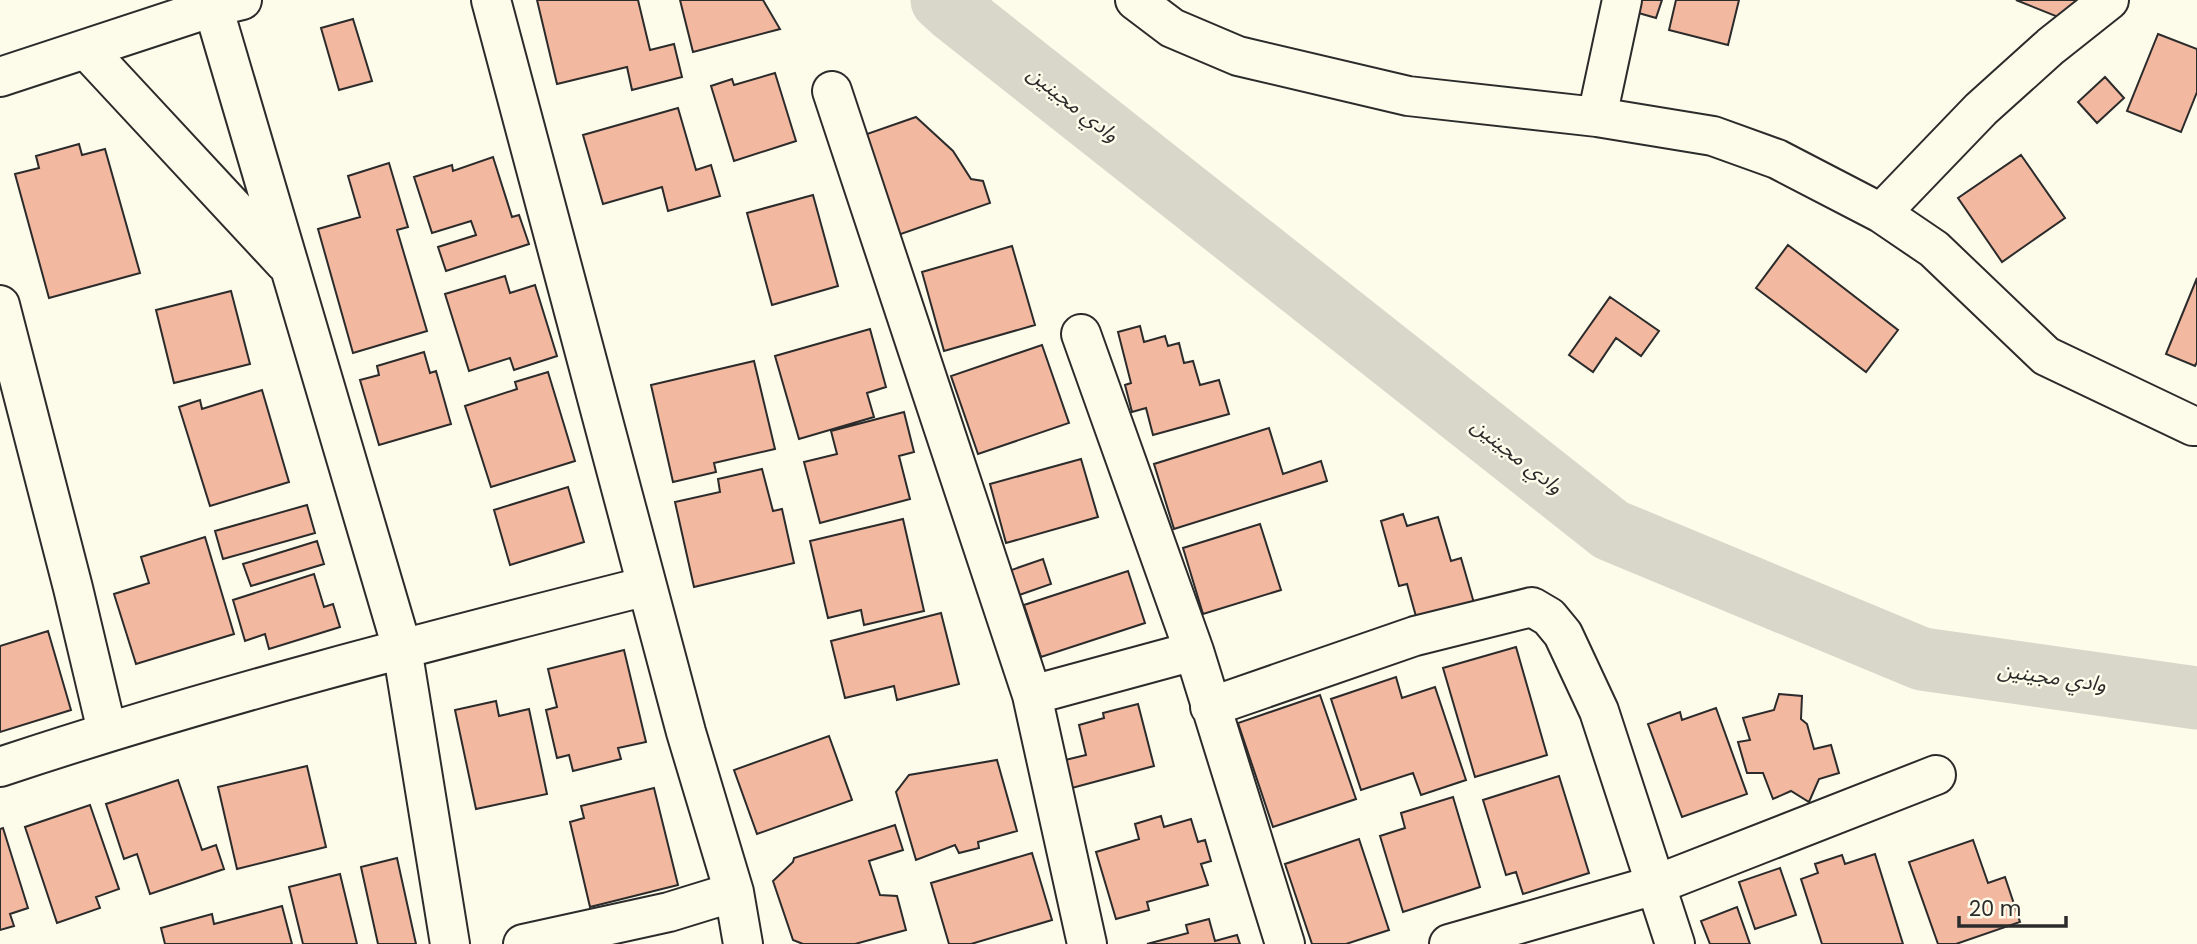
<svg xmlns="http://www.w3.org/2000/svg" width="2197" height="944" viewBox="0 0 2197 944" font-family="Poppins,'Noto Sans Arabic',sans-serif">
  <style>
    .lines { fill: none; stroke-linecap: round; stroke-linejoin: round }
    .river { stroke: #d8d7c9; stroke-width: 63 }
    .building { fill: #f2b8a0; stroke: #2b2b2b; stroke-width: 2 }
    .minor-casing { stroke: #2b2b2b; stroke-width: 42 }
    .minor { stroke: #fdfbea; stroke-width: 38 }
    .labels { text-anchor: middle; stroke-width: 5; stroke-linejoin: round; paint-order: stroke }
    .water-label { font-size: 21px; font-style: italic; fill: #2b2b2b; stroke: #fdfbea }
  </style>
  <rect width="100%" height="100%" fill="#fdfbea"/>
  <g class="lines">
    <path class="river" d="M 942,0 L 953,10 L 1611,530 L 1922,659 L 2197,698"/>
  </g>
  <path class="building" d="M 537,0 L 638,0 L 650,50 L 674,44 L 682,77 L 632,90 L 627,67 L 557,84 Z
    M 680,0 L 763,0 L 780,29 L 693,52 Z
    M 1623,0 L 1662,0 L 1656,18 L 1621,8 Z
    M 1676,0 L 1739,0 L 1728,45 L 1669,30 Z
    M 2016,0 L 2076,0 L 2068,21 Z
    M 353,19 L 372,81 L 339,90 L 321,28 Z
    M 2158,34 L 2197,49 L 2197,92 L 2181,132 L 2127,111 Z
    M 775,73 L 796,141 L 734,161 L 711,86 L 732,79 L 734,85 Z
    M 2105,77 L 2124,98 L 2097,123 L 2078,102 Z
    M 678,108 L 696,170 L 711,165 L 720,196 L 668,211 L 662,187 L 603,204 L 583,135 Z
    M 916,117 L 953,151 L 971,179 L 983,181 L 990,203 L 898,235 L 864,135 Z
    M 79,144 L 82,155 L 105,149 L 140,273 L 49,298 L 15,174 L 39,168 L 36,156 Z
    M 2021,155 L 2065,218 L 2002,262 L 1958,198 Z
    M 493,157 L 512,217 L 519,215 L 529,244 L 446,271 L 438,247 L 476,235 L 471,221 L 432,233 L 414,177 L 452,165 L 453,171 Z
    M 389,163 L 408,227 L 397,230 L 427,331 L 353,353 L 318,229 L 360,217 L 348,176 Z
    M 813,195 L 838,286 L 772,305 L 747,213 Z
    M 1788,245 L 1898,330 L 1866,372 L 1756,288 Z
    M 1012,246 L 1035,325 L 944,351 L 922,272 Z
    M 505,276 L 510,293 L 535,285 L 557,356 L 514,370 L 510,358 L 469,371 L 445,294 Z
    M 2197,278 L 2197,362 L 2195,366 L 2166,354 Z
    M 231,291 L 250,364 L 174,383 L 156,310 Z
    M 1610,297 L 1659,331 L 1641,356 L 1616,338 L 1593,372 L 1569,355 Z
    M 1140,326 L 1144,342 L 1165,336 L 1168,346 L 1179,343 L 1184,363 L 1193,361 L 1200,385 L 1219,380 L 1229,414 L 1153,435 L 1146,408 L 1132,412 L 1125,385 L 1131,383 L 1118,332 Z
    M 870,329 L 886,387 L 867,393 L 874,417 L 799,439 L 775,356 Z
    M 1042,345 L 1069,423 L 978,454 L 951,376 Z
    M 424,352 L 430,373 L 436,371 L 451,424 L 379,445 L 360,380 L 379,375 L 377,366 Z
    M 754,361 L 775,449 L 714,463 L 716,472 L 673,482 L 651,385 Z
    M 548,372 L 575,461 L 491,487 L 465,406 L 517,389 L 515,382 Z
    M 262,390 L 289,482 L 210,506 L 179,407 L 200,400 L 202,409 Z
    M 904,412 L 914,452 L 899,456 L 910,499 L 820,523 L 804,462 L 837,454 L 831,431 Z
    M 1269,428 L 1283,474 L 1321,461 L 1327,481 L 1174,529 L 1154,464 Z
    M 1081,459 L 1098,517 L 1006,543 L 990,484 Z
    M 762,469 L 773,511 L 782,509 L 794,563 L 694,587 L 675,502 L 720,492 L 718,479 Z
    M 568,487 L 584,542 L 510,565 L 494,510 Z
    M 307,505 L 315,533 L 223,559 L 215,531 Z
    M 1403,514 L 1407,526 L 1438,517 L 1451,561 L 1461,558 L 1474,603 L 1417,620 L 1407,584 L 1399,586 L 1381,521 Z
    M 903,519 L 924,611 L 864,625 L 861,610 L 828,618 L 810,541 Z
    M 1260,524 L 1281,590 L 1203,614 L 1183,548 Z
    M 205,537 L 234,634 L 136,664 L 114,594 L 149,583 L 141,557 Z
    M 317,541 L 324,564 L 251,586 L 243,564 Z
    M 1043,559 L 1051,584 L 1005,600 L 997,575 Z
    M 1128,571 L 1145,623 L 1041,657 L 1024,605 Z
    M 314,574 L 324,607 L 333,604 L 340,627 L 269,649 L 265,634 L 245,641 L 233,600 Z
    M 941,613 L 959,684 L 897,700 L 894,686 L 845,698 L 831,641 Z
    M 48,631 L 71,710 L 0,732 L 0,646 Z
    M 1516,647 L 1547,755 L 1475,777 L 1443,668 Z
    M 624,650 L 646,742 L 618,748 L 621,759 L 573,771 L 569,755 L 557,758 L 546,710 L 557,707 L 548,669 Z
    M 1396,677 L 1402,698 L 1435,687 L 1466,780 L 1421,795 L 1413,773 L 1361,790 L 1331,699 Z
    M 1779,694 L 1802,696 L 1801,719 L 1807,724 L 1814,749 L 1831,745 L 1839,773 L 1819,779 L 1809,802 L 1791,791 L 1773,799 L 1763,773 L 1747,773 L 1738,742 L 1750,740 L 1743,718 L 1774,710 Z
    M 1320,695 L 1356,799 L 1273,827 L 1238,723 Z
    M 496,701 L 499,716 L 529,709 L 547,794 L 476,809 L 455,710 Z
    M 1138,704 L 1154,766 L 1068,789 L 1061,761 L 1086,755 L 1079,725 L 1104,718 L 1103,713 Z
    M 1716,708 L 1747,794 L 1682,817 L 1648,724 L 1680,712 L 1682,720 Z
    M 829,736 L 852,800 L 757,834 L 734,770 Z
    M 997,760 L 1017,831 L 978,842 L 979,848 L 959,853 L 955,845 L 916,860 L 896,792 L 909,775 Z
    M 307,766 L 326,847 L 237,869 L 218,787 Z
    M 1559,776 L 1589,873 L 1523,894 L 1516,872 L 1506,875 L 1483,800 Z
    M 178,780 L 202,850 L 216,845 L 224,869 L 150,894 L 137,854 L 124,859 L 106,804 Z
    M 654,788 L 678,885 L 590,907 L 570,822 L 584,818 L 581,806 Z
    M 1453,797 L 1480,887 L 1403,912 L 1380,836 L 1405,828 L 1401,813 Z
    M 90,805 L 119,889 L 96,897 L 100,908 L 57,923 L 25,827 Z
    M 1161,816 L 1164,827 L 1191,819 L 1198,842 L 1205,840 L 1211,861 L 1201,864 L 1208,885 L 1147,902 L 1149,910 L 1116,919 L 1096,852 L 1139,839 L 1135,824 Z
    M 895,825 L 903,850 L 869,861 L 880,895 L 897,896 L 906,930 L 855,944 L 803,944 L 793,940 L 773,881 L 793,862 L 794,858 Z
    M 3,828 L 28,908 L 10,914 L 14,926 L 0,930 L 0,829 Z
    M 1359,839 L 1389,930 L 1346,944 L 1312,944 L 1285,864 Z
    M 1973,840 L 1988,883 L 2005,877 L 2020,922 L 1956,944 L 1938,944 L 1909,862 Z
    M 1032,853 L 1052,920 L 971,944 L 949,944 L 931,883 Z
    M 1875,854 L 1903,944 L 1822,944 L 1801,879 L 1818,873 L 1815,864 L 1842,855 L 1845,864 Z
    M 397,858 L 416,944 L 378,944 L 361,867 Z
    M 1780,868 L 1796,915 L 1755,929 L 1739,882 Z
    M 340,874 L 357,944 L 303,944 L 289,887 Z
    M 282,906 L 292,944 L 165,944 L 161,928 L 212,914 L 214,924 Z
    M 1737,907 L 1750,944 L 1710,944 L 1701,921 Z
    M 1209,919 L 1215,941 L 1237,935 L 1240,944 L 1147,944 L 1188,933 L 1186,925 Z"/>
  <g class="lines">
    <g class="minor-casing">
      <path id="minor" d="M 211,0 L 402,648 L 450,944
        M 491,0 L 686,732 L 734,892 L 743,944
        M 1135,0 L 1172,28 L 1238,56 L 1408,96 L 1597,117 L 1713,136 L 1777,159 L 1881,213 L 1934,249 L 2046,356 L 2193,426 L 2197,426
        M 86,49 L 285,263
        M 0,77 L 213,7 L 242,0
        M 832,91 L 1032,695 L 1087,944
        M 1597,117 L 1622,0
        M 1881,213 L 1981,109 L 2051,46 L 2109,0
        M 0,305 L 73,588 L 107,731
        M 1081,334 L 1194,651 L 1285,944
        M 1032,695 L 1194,651
        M 1210,707 L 1415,636 L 1532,607 L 1549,617 L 1563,634 L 1599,711 L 1675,944
        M 0,767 C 213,696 430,641 647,586
        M 523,944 L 669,912 L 734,892
        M 1449,944 L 1655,885 L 1936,775"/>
    </g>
    <use href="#minor" class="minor"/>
  </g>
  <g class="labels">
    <g class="water-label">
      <text transform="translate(1073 104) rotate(38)" y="7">وادي مجينين</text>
      <text transform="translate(1517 456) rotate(38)" y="7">وادي مجينين</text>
      <text transform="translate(2052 677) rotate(8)" y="7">وادي مجينين</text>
    </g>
  </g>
  <path d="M1959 916v10h107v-10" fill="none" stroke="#2b2b2b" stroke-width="3.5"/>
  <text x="1969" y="916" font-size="21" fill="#2b2b2b" stroke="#fdfbea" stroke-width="5" paint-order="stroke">20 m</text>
</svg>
